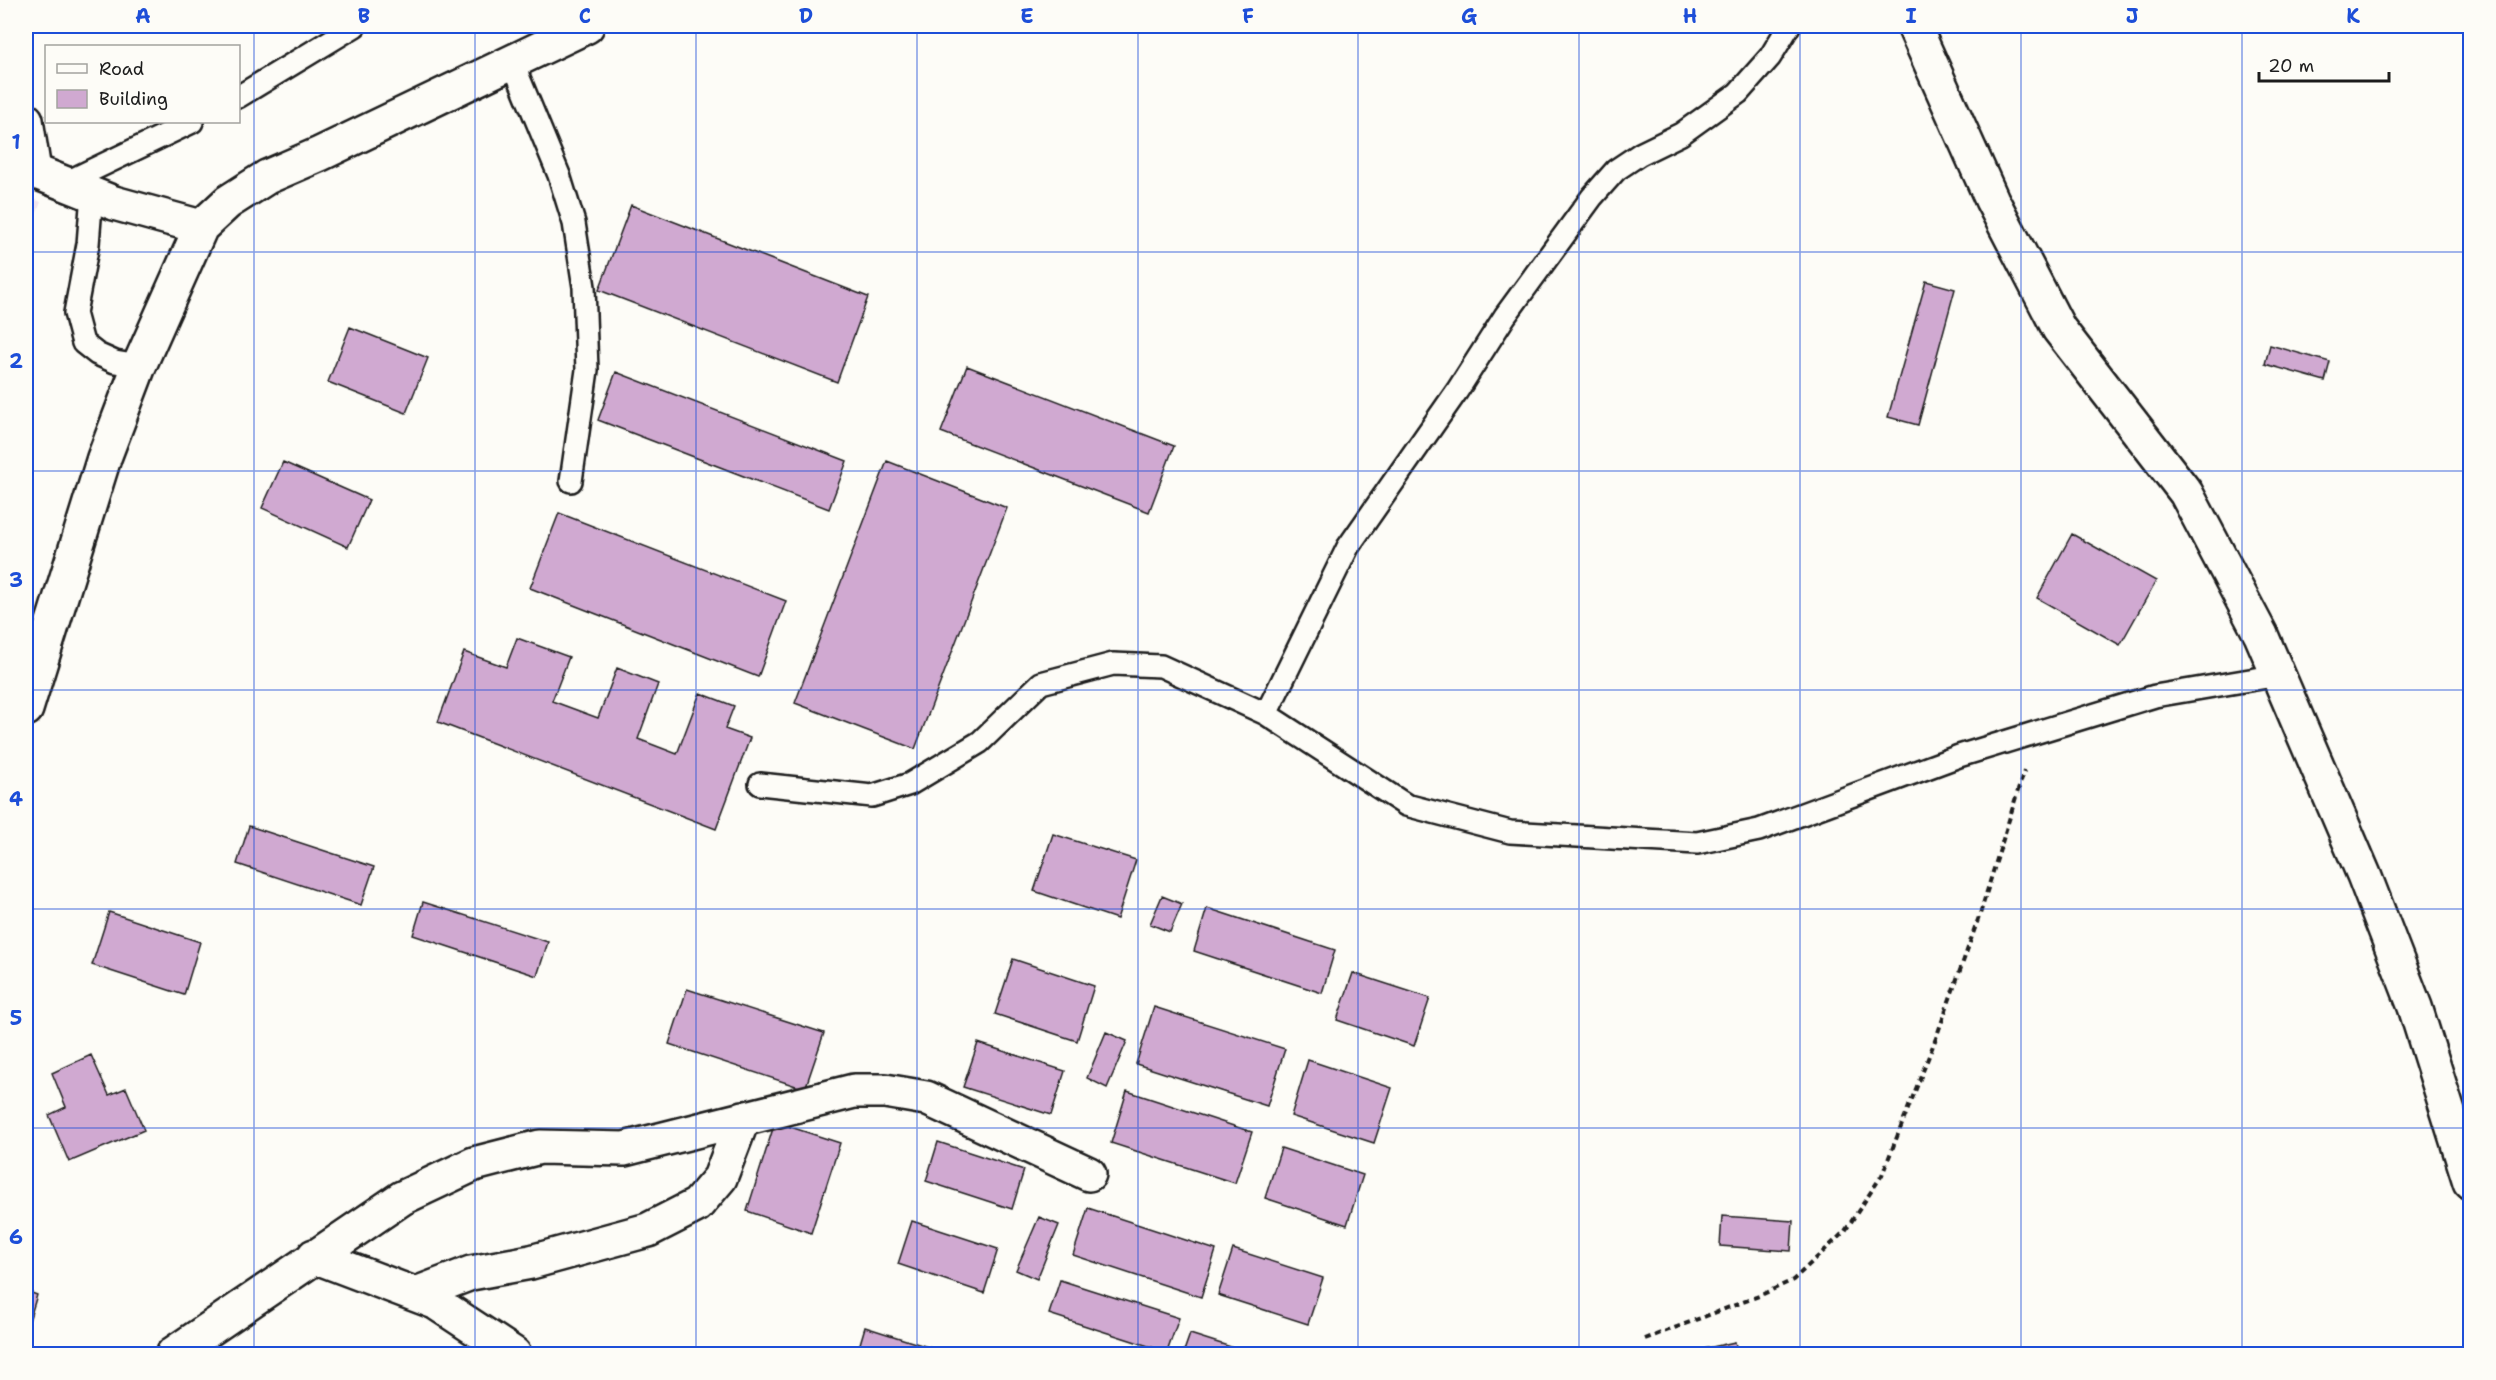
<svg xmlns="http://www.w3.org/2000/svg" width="2496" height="1380" viewBox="0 0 2496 1380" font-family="'Shantell Sans',sans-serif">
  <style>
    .built { fill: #f0e3ec }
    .building { fill: #d0a9d1; stroke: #1c1c1c; stroke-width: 1.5 }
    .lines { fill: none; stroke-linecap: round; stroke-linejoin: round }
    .service-casing { stroke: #1c1c1c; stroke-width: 26 }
    .minor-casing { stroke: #1c1c1c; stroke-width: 38 }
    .path { stroke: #1c1c1c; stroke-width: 4; stroke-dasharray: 6 4.5; stroke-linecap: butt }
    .service { stroke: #fdfcf7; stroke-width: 21 }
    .minor { stroke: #fdfcf7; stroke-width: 33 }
    .grid { fill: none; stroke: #1d4ed8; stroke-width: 1.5; stroke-opacity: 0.55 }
    .neatline { fill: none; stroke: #1d4ed8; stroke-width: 2 }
    .grid-label { font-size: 20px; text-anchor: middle; font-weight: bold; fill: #1d4ed8 }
  </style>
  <rect width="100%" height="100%" fill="#fdfcf7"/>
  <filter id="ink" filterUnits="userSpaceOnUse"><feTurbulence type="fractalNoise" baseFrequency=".0167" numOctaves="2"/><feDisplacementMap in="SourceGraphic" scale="12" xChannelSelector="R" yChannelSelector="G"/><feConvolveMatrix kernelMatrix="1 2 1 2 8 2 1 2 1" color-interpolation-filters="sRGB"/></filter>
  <g filter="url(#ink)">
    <path class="built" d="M 26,196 L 41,202 L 26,241 Z"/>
    <path class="building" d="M 631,205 L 868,297 L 837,382 L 599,290 Z
      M 1926,281 L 1955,289 L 1918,425 L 1888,417 Z
      M 350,327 L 428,358 L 406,413 L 328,382 Z
      M 2270,345 L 2330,362 L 2325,381 L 2265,364 Z
      M 967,366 L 1174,446 L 1149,512 L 941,432 Z
      M 616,372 L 847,461 L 829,509 L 598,420 Z
      M 887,461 L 1007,508 L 915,749 L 795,703 Z
      M 283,462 L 369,500 L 348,547 L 262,508 Z
      M 559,513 L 786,601 L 758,677 L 530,588 Z
      M 2072,534 L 2156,581 L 2120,645 L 2037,598 Z
      M 517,638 L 569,657 L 552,701 L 598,718 L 617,668 L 658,684 L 638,739 L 677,754 L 700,693 L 734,706 L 725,729 L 750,738 L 716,829 L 438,722 L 464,652 L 506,667 Z
      M 249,826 L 374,867 L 361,905 L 237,864 Z
      M 1053,834 L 1136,860 L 1117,919 L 1034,891 Z
      M 1162,896 L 1182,904 L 1170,932 L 1150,924 Z
      M 423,902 L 548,942 L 537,976 L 413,935 Z
      M 1207,908 L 1335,950 L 1322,993 L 1194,951 Z
      M 109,912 L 200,942 L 184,995 L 92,965 Z
      M 1013,959 L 1094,986 L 1077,1041 L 995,1014 Z
      M 1353,973 L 1430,998 L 1414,1046 L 1337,1020 Z
      M 687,989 L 824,1033 L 805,1089 L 669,1044 Z
      M 1154,1007 L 1285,1049 L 1267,1106 L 1136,1064 Z
      M 1106,1032 L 1127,1041 L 1107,1088 L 1087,1078 Z
      M 978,1043 L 1065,1071 L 1051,1115 L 963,1087 Z
      M 91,1055 L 109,1095 L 126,1088 L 144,1130 L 69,1162 L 49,1115 L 66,1107 L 52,1073 Z
      M 1308,1060 L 1392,1088 L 1374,1143 L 1291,1116 Z
      M 1127,1091 L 1252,1132 L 1235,1183 L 1111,1143 Z
      M 775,1122 L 840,1143 L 811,1233 L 747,1211 Z
      M 938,1142 L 1024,1170 L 1012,1209 L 926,1181 Z
      M 1281,1148 L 1363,1175 L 1347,1225 L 1265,1198 Z
      M 1088,1208 L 1216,1250 L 1201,1297 L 1073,1255 Z
      M 1722,1216 L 1793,1221 L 1791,1251 L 1720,1246 Z
      M 1039,1217 L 1059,1225 L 1037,1279 L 1016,1270 Z
      M 912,1221 L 998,1249 L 984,1293 L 898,1264 Z
      M 1233,1249 L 1323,1278 L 1308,1324 L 1218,1295 Z
      M 1060,1280 L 1179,1318 L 1167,1352 L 1049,1314 Z
      M 26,1291 L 37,1295 L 26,1331 Z
      M 865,1327 L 950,1354 L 857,1354 Z
      M 1190,1334 L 1253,1354 L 1183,1354 Z
      M 1735,1342 L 1738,1354 L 1681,1354 Z"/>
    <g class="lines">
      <g class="service-casing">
        <path id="service" d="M 512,61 L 559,175 L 574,223 L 584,287 L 587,370 L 571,481
          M 238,97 L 355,26
          M 65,183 L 192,122
          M 92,194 L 88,244 L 75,313 L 83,343 L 97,354 L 115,362 L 139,366
          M 1266,714 L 1348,547 L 1457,391 L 1505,316 L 1592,197 L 1616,170 L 1640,154 L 1681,134 L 1738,93 L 1770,57 L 1789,26
          M 760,784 L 872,796 L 910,784 L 980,742 L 1041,683 L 1113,664 L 1161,666 L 1266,714 L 1406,805 L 1510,832 L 1697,843 L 1759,830 L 1959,756 L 2155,696 L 2279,675"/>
      </g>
      <g class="minor-casing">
        <path id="minor" d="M 1914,26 L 1992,200 L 2059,329 L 2186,493 L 2261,635 L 2364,875 L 2415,1007 L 2470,1182
          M 26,120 L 34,171
          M 26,168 L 114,203 L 201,227
          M 26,709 L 104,458 L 139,366 L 201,227 L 228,202 L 267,177 L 320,154 L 587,26
          M 314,1256 L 435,1302 L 514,1354
          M 416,1294 L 471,1273 L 531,1262 L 648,1230 L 697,1205 L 720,1178 L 743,1118
          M 173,1354 L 402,1198 L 474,1164 L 540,1147 L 624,1149 L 854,1091 L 885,1091 L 926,1098 L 1089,1174"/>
      </g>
      <path class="path" d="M 1645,1339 L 1759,1296 L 1793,1280 L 1845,1231 L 1882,1175 L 1936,1038 L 1980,914 L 2024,771"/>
      <use href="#service" class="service"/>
      <use href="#minor" class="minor"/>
    </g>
  </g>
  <path class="grid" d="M 254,26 L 254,1354M 475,26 L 475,1354M 696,26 L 696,1354M 917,26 L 917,1354M 1138,26 L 1138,1354M 1358,26 L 1358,1354M 1579,26 L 1579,1354M 1800,26 L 1800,1354M 2021,26 L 2021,1354M 2242,26 L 2242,1354M 26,252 L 2470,252M 26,471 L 2470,471M 26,690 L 2470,690M 26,909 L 2470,909M 26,1128 L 2470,1128"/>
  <rect width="2496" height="1380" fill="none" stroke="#fdfcf7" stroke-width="66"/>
  <rect x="45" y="45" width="195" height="78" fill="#fdfcf7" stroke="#a3a29f" stroke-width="1.5"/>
  <rect x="57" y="64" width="30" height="9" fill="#fdfcf7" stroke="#a3a29f" stroke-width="1.5"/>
  <text x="99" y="75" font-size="18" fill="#1c1c1c">Road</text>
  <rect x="57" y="90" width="30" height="18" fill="#d0a9d1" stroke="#a3a29f" stroke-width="1.5"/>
  <text x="99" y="105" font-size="18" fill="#1c1c1c">Building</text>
  <path d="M2259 72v9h130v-9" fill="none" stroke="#1c1c1c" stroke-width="3"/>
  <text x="2268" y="72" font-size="18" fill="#1c1c1c" stroke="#fdfcf7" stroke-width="4.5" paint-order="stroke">20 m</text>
  <rect x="33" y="33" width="2430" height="1314" class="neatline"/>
  <g class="grid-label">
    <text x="143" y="23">A</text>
    <text x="364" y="23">B</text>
    <text x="585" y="23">C</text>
    <text x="806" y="23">D</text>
    <text x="1027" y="23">E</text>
    <text x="1248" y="23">F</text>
    <text x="1469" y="23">G</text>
    <text x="1690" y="23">H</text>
    <text x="1911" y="23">I</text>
    <text x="2132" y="23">J</text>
    <text x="2353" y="23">K</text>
    <text x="16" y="149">1</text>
    <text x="16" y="368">2</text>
    <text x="16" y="587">3</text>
    <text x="16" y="806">4</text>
    <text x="16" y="1025">5</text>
    <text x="16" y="1244">6</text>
  </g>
</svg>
